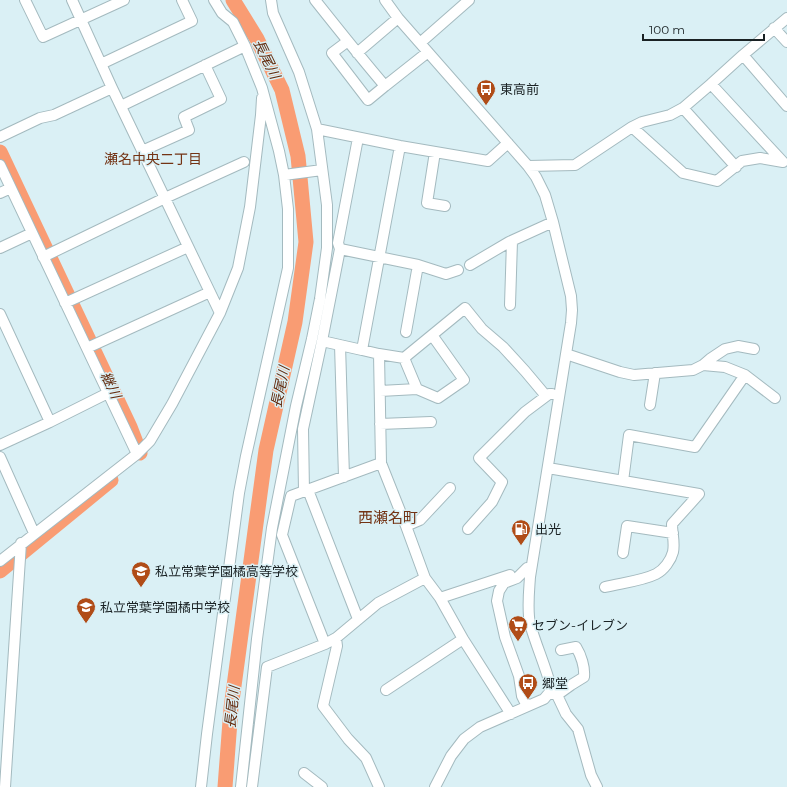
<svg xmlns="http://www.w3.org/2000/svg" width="787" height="787" viewBox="0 0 787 787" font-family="Montserrat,'Noto Sans JP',sans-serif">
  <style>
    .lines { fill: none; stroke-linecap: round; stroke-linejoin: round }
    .river { stroke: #f99c73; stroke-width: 15 }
    .minor-casing { stroke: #a4babf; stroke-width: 12 }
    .minor { stroke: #fff; stroke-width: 10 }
    .labels { text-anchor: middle; stroke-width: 3; stroke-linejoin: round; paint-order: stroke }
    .poi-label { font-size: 13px; fill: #1a2224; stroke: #daf0f5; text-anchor: start }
    .water-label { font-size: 14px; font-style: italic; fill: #642a0d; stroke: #daf0f5 }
    .neighbourhood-label { font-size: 14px; fill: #733314; stroke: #daf0f5 }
    .quarter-label { font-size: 15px; fill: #733314; stroke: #daf0f5 }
  </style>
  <rect width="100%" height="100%" fill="#daf0f5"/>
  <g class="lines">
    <path class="river" d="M 0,152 L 130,427 L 140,453
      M 0,571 L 111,480
      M 225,787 L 231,708 L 266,450 L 295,322 L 306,242 L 298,156 L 282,90 L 257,39 L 233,0"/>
    <g class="minor-casing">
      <path id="minor" d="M 25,0 L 43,37 L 124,0
        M 72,0 L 112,88 L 220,313
        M 315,0 C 338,29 361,58 385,86 L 368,100 L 332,53 L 348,41
        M 385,0 L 398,18 L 528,166 L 536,177 L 545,195 L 553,222 L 571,296 L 572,310 L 571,323 L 530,577 C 529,592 527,609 530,624 C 536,645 545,665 551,687 L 549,693 L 544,699 L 480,727 L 464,739 L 451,756 L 435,787
        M 774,28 L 787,42
        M 420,43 L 469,0
        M 357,53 L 398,18
        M 743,55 L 787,106
        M 101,64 L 192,21 L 182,0
        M 711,84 L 783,162
        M 385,86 L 428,52
        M 121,106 L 245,46
        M 683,108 L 736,167
        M 632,127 L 683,173 L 717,181 L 742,161 L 760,158 L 783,162
        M 317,129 L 400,146 L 488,161 L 508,143
        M 0,137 L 40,118 L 54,115 L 112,88
        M 400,146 L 362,350 L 379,354 L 381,463 L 406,526 L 425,578 L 440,598 L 463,639 L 511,714
        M 142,151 L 189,130 L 184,117 L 221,99 L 205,65
        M 435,152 L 427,203 L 445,206
        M 0,165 L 137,454
        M 528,166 L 575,165 L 632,127 L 642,122 L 670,115 L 683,108 L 711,84 L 743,55 L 787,18
        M 284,175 L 322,170
        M 0,193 L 11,188
        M 0,248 L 32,233
        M 340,249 L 418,265 L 446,274 L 458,270
        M 43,257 L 165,198 L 244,162
        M 470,265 L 509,242 L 553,222
        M 65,303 L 188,247
        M 510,305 L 512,241
        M 0,314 L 50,422 L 0,445
        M 406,332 L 418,265
        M 322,341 L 362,350
        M 340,345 L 344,477
        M 87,348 L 210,292
        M 379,354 L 404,358 L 465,308 L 482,329 L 503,347 L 525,371 L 546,396
        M 566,354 L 620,372 L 634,375 L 693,370 L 703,365 L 710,359 L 725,349 L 738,346 L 754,349
        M 404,358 L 417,389 L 438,398 L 464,380 L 432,335
        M 703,365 L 725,367 L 745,375 L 775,398
        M 380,391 L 417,389
        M 650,405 L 655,373
        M 50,422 L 108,393
        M 380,424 L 431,422
        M 0,457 L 34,533
        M 548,468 L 699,494
        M 623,481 L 629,435 L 695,447 L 745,375
        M 308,490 L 358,619
        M 304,492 L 303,429 L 322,341 L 340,249 L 338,243 L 358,138
        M 406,526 L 420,520 L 450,488
        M 468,529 L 492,502 L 502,482 L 479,458 L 525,412 L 549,394 L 552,394
        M 623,553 L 627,526 L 673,533
        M 0,561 L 137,454 L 150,441 L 172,404 L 220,313 L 238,268 L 250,207 L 261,115 L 262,98
        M 527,568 L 517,578 L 504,583 L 499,591 L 497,601 L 505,637 L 519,676 L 522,696 L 527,706
        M 605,587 C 621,583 642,581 656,574 C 664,570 671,560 673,552 C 675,543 672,533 672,524 L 699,494
        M 440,598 L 510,575
        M 336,638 L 337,646 L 323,706 L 348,739 L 366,758 L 379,787
        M 325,644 L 282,535 L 291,496 L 381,463
        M 386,690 L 463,639
        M 549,693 L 557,695 L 566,714 L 578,729 L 591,775 L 597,787
        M 557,695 L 571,685 L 584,677 C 585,667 581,655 576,647 L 561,650
        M 304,773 L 322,787
        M 5,787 L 21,543
        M 201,787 L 207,734 L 239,493 L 246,456 L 288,268 L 288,209 L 284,175 L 279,151 L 262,88 L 245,46 L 233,22 L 222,13 L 214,0
        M 241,787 L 257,639 L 272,528 L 296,406 L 312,339 L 320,299 L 327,248 L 327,205 L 317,129 L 299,72 L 273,13 L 271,0
        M 252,787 L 267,667 L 325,644 L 336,638 L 378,603 L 425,578"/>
    </g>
    <use href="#minor" class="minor"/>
  </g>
  <defs>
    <g id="bus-pin" transform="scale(1)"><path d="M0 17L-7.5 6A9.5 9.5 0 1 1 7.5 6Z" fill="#b04c17" stroke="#daf0f5"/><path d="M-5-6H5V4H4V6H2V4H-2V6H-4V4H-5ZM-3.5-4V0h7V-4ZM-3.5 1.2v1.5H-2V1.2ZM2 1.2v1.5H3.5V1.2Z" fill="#fff"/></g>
    <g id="fuel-pin" transform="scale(1)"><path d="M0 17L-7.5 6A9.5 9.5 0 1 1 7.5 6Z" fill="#b04c17" stroke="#daf0f5"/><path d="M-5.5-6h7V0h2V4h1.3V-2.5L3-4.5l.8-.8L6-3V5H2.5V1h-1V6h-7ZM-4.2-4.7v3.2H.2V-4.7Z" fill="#fff"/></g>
    <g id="school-pin" transform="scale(1)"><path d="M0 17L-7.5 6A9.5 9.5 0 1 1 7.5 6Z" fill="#b04c17" stroke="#daf0f5"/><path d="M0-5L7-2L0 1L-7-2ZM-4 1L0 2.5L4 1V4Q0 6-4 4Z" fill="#fff"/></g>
    <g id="supermarket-pin" transform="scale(1)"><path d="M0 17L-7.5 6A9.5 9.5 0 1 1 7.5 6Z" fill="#b04c17" stroke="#daf0f5"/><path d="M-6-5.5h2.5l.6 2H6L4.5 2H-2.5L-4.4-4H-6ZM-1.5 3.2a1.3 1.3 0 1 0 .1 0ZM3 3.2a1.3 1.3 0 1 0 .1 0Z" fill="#fff"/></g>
  </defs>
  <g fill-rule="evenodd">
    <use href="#bus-pin" x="486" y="89"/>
    <use href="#fuel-pin" x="521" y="529"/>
    <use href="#school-pin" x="141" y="571"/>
    <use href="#school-pin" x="86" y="607"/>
    <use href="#supermarket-pin" x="518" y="625"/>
    <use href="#bus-pin" x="528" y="683"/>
  </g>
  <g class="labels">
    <g class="poi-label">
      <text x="500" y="94">東高前</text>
      <text x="535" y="534">出光</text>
      <text x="155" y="576">私立常葉学園橘高等学校</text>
      <text x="100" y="612">私立常葉学園橘中学校</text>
      <text x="532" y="630">セブン-イレブン</text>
      <text x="542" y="688">郷堂</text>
    </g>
    <g class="water-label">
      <text transform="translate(267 59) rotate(64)" y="5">長尾川</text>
      <text transform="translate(111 385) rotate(65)" y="5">継川</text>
      <text transform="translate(280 387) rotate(-78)" y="5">長尾川</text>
      <text transform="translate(232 707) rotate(-84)" y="5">長尾川</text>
    </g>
    <g class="neighbourhood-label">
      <text x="153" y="164">瀬名中央二丁目</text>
    </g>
    <g class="quarter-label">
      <text x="388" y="523">西瀬名町</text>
    </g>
  </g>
  <path d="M643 34v6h121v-6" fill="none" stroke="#1a2224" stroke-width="2"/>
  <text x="649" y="34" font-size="12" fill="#1a2224" stroke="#daf0f5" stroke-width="3" paint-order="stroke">100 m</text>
</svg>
